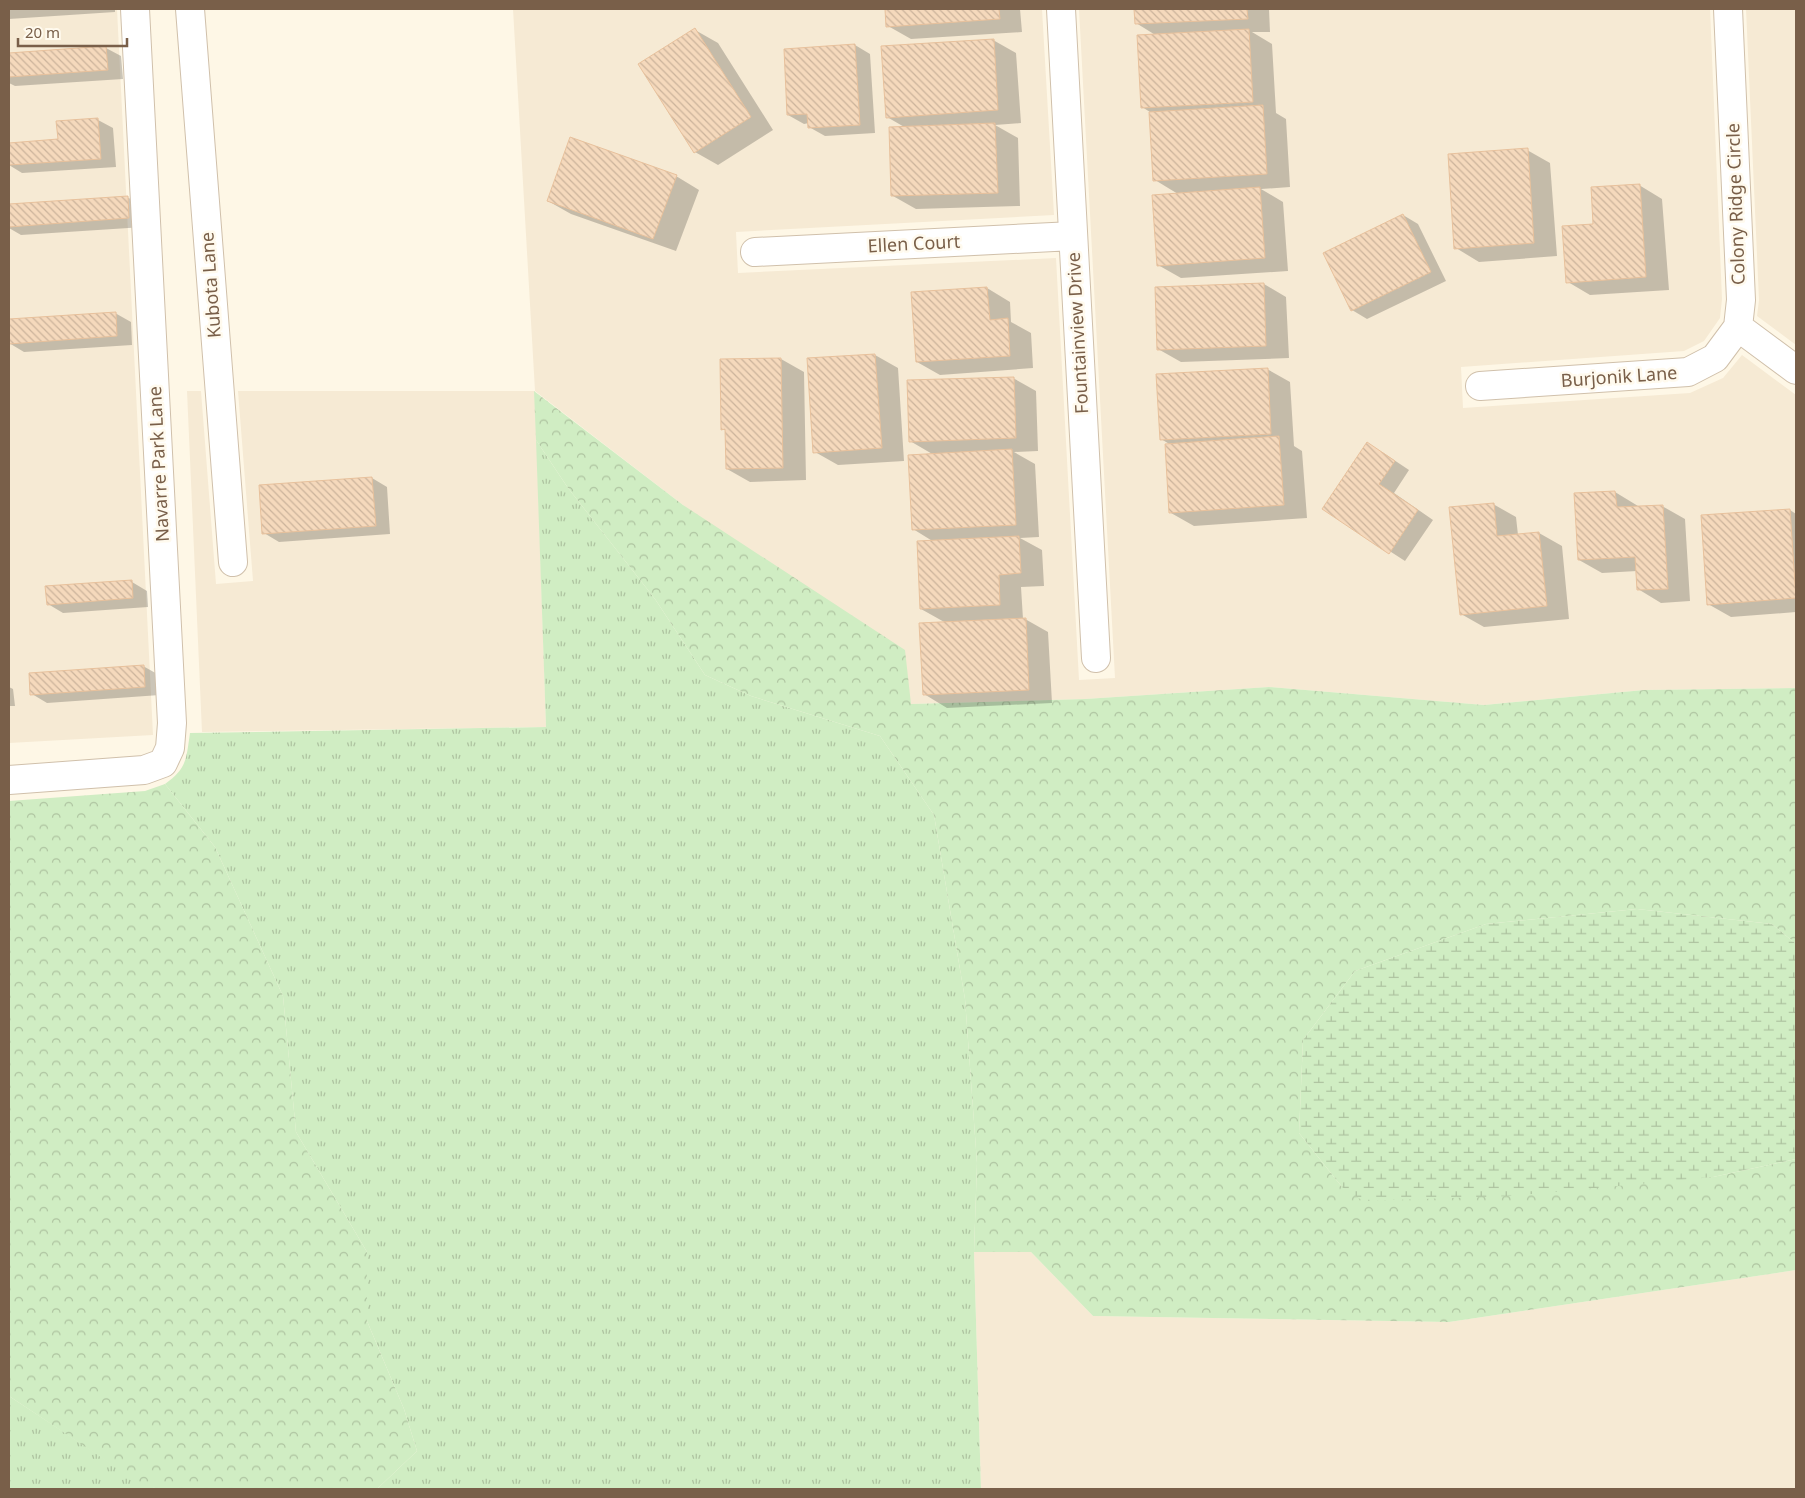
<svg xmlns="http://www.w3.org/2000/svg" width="1805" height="1498" viewBox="0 0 1805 1498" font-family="'Noto Sans',sans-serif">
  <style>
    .residential { fill: #f6ead4 }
    .grass { fill: url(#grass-tufts) }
    .forest { fill: url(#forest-crowns) }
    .wetland { fill: url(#wetland-marsh) }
    .shadow { fill: #0003 }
    .building { fill: url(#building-back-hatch); stroke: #e8c19c }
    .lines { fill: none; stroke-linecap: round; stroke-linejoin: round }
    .minor-casing { stroke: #d0c0ab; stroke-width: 30 }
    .minor { stroke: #fff; stroke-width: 28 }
    .labels { text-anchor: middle; stroke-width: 5; stroke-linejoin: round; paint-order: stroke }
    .street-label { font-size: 18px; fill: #795f49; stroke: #fffaee }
  </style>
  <defs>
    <pattern id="grass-tufts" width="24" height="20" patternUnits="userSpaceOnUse" patternTransform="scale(1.25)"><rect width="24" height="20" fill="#d0edc3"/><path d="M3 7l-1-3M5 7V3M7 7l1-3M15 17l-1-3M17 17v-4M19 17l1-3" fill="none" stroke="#aec3a0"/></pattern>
    <pattern id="forest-crowns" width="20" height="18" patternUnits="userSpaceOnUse" patternTransform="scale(1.25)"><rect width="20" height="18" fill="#d0edc3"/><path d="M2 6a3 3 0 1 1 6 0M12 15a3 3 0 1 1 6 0" fill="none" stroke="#aec3a0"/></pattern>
    <pattern id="wetland-marsh" width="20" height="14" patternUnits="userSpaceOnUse" patternTransform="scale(1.25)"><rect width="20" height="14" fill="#d0edc3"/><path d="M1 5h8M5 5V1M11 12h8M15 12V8" fill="none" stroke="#aec3a0"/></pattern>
    <pattern id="building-back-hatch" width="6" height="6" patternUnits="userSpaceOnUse" patternTransform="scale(1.25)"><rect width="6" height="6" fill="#f5d9bc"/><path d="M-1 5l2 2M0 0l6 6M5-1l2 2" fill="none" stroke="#cbb39b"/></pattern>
  </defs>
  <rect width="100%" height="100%" fill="#fef7e6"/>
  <path class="residential" d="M 9,9 L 117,9 L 153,735 L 9,743 Z
    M 513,9 L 1042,9 L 1054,215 L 736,232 L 738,273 L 1056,258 L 1079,680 L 1115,678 L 1079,9 L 1710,9 L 1722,299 L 1720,318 L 1704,341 L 1684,351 L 1461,367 L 1463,408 L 1690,393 L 1723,378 L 1742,355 L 1796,395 L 1796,688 L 1644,690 L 1484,705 L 1269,687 L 1085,699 L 911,704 L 683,505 L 535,391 Z
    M 1746,9 L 1796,9 L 1796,345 L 1757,316 L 1759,300 Z
    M 187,391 L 201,391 L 216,584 L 253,581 L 238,391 L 535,391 L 546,727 L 202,732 Z
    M 974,1252 L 1031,1252 L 1093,1316 L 1449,1322 L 1796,1270 L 1796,1489 L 981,1489 Z"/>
  <path class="grass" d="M 536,440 L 568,488 L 655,599 L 705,675 L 751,696 L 880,736 L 934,815 L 965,999 L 977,1163 L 974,1252 L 981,1489 L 377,1489 L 417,1451 L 404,1409 L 367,1321 L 367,1252 L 296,1132 L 283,996 L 215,847 L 165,784 C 187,768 186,760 190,733 L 546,727 Z
    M 9,1396 L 144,1485 L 161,1489 L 9,1489 Z"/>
  <path class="forest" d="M 534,391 L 683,505 L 905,650 L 911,704 L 1085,699 L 1269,687 L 1484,705 L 1644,690 L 1796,688 L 1796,944 L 1772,924 L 1637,909 L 1486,924 L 1355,971 L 1303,1040 L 1299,1133 L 1342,1187 L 1713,1177 L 1796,1159 L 1796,1270 L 1449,1322 L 1093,1316 L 1031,1252 L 974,1252 L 977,1163 L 965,999 L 934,815 L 880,736 L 751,696 L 705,675 L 655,599 L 568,488 L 536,440 Z
    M 165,784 L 215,847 L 283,996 L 296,1132 L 367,1252 L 367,1321 L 404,1409 L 417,1451 L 377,1489 L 161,1489 L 144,1486 L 9,1396 L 9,801 L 145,791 Z"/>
  <path class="wetland" d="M 1637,909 L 1772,924 L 1796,944 L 1796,1159 L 1713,1177 L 1511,1196 L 1363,1201 L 1342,1187 L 1299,1133 L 1303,1040 L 1355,971 L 1486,924 Z"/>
  <path class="shadow" d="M 9,9 L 115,9 L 115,12 L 9,19 Z
    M 886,9 L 1020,9 L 1022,32 L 911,39 L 888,26 Z
    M 1135,9 L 1269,9 L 1270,32 L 1252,32 L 1272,44 L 1276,113 L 1286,119 L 1290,187 L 1261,189 L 1283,202 L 1288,271 L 1181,278 L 1158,265 L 1178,194 L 1155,180 L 1150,112 L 1142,107 L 1157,36 L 1136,23 Z
    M 695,30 L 718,43 L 773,130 L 718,165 L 695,152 Z
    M 993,40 L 1016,53 L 1021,123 L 995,125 L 1018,138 L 1020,206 L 916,209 L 893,196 L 906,128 L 887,117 Z
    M 855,45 L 870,54 L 875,133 L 825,136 L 809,127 L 809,123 L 804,124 L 788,115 Z
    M 106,48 L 121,56 L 123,79 L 15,86 L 9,83 L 9,54 Z
    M 98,120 L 113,128 L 116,167 L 22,173 L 9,165 L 9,144 L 59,140 Z
    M 1527,150 L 1550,163 L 1557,256 L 1479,262 L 1456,248 Z
    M 676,176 L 699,190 L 676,251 L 571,214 L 548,201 Z
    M 1639,185 L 1662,199 L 1669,290 L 1590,295 L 1568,282 L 1594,225 Z
    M 127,197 L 143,206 L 144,227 L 21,235 L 9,228 L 9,206 Z
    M 1403,215 L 1418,224 L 1446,281 L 1367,319 L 1352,310 Z
    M 1264,284 L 1286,297 L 1289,358 L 1181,362 L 1158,349 Z
    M 987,288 L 1010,302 L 1011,322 L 1031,333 L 1033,368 L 940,375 L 917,362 Z
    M 115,313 L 131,322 L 132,345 L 24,352 L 9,343 L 9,321 Z
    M 875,355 L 898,368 L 904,461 L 838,465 L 815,452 Z
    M 781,359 L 804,372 L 806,480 L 750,482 L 727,469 L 727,431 L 722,429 Z
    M 1267,369 L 1290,382 L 1294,446 L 1302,451 L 1307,518 L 1194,526 L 1171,513 L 1171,445 L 1161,439 Z
    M 1013,378 L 1036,391 L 1038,451 L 1014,452 L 1035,464 L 1039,537 L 1020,538 L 1042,550 L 1044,586 L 1021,587 L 1023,619 L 1025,619 L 1048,632 L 1052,703 L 947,708 L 924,694 L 946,623 L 921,609 L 934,542 L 913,529 L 934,455 L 910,441 Z
    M 1382,452 L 1409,470 L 1394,493 L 1433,520 L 1405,561 L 1323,508 Z
    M 372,478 L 387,487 L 390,534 L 279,542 L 264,533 Z
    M 1615,492 L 1638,506 L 1638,507 L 1662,506 L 1685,519 L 1690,601 L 1661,603 L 1638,589 L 1637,571 L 1602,573 L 1579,560 L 1575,495 Z
    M 1493,504 L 1516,517 L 1518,535 L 1539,533 L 1562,546 L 1569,619 L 1484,627 L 1461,614 Z
    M 1790,510 L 1796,514 L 1796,612 L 1731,617 L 1708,604 Z
    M 132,582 L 147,591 L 148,607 L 63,613 L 48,604 Z
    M 143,666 L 159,675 L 160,695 L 47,703 L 32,694 Z
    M 9,687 L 13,689 L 15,706 L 9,706 Z"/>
  <path class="building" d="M 885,9 L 999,9 L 1000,19 L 886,27 Z
    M 1134,9 L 1247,9 L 1248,19 L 1135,24 Z
    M 695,28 L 751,117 L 694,153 L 638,64 Z
    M 1249,29 L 1253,102 L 1141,108 L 1137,35 Z
    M 994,39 L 998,110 L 886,118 L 881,46 Z
    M 855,44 L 860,125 L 808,128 L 807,114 L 787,115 L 784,49 Z
    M 106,46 L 108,70 L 9,77 L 9,53 Z
    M 1263,105 L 1267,174 L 1153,181 L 1149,112 Z
    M 98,118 L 101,159 L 9,165 L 9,143 L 58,139 L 56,121 Z
    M 995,123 L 998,193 L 891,196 L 889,127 Z
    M 570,137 L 677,175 L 653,239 L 547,201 Z
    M 1528,148 L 1534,243 L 1454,249 L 1448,154 Z
    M 1640,184 L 1646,277 L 1566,283 L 1562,226 L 1593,224 L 1591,187 Z
    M 1260,187 L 1265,258 L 1157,266 L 1152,195 Z
    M 128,196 L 129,218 L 9,227 L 9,204 Z
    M 1403,214 L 1431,272 L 1351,311 L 1323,253 Z
    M 1264,283 L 1266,346 L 1157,350 L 1155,287 Z
    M 987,287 L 990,320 L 1008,318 L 1010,356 L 916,362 L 911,292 Z
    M 116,312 L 117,336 L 9,344 L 9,319 Z
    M 875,354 L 882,448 L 813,453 L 807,358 Z
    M 781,358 L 783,468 L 726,469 L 725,429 L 721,430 L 720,359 Z
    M 1268,368 L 1271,434 L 1160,440 L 1156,374 Z
    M 1014,377 L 1016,438 L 909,442 L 907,380 Z
    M 1279,436 L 1284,505 L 1169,513 L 1165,444 Z
    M 1367,442 L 1395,461 L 1379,484 L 1418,510 L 1389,554 L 1322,509 Z
    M 1012,449 L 1016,525 L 912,530 L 908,455 Z
    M 372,477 L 376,526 L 262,534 L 259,485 Z
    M 1615,491 L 1617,507 L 1663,505 L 1668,589 L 1637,590 L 1635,557 L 1578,560 L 1574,493 Z
    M 1494,503 L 1497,536 L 1539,532 L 1547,606 L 1460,615 L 1449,507 Z
    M 1790,509 L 1796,598 L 1707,605 L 1701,515 Z
    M 1019,536 L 1021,573 L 999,575 L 1000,605 L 920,609 L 917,541 Z
    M 132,580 L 133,598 L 47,605 L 45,586 Z
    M 1026,618 L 1029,690 L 923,695 L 919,623 Z
    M 144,665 L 145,687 L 30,695 L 29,673 Z"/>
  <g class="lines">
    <g class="minor-casing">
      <path id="minor" d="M 190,9 L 233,562
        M 1061,9 L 1096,658
        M 1728,9 L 1741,300 L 1738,327 L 1796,370
        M 755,252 L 1073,236
        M 1480,386 L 1688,372 L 1715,358 L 1738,327
        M 9,780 L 144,770 L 163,763 L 170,748 L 172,723 L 135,9"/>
    </g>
    <use href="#minor" class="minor"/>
  </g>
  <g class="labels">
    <g class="street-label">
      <text transform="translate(1736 204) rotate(-92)" y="6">Colony Ridge Circle</text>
      <text transform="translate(914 244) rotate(-3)" y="6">Ellen Court</text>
      <text transform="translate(211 285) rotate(-94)" y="6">Kubota Lane</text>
      <text transform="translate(1078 333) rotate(-93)" y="6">Fountainview Drive</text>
      <text transform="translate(1619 377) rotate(-4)" y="6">Burjonik Lane</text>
      <text transform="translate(159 464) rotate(-93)" y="6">Navarre Park Lane</text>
    </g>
  </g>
  <rect width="1805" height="1498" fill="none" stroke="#795f49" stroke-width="20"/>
  <path d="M18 38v8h109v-8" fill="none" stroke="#795f49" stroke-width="2.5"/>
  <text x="25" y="38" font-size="15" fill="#795f49" stroke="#fffaee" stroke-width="4" paint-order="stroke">20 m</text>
</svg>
